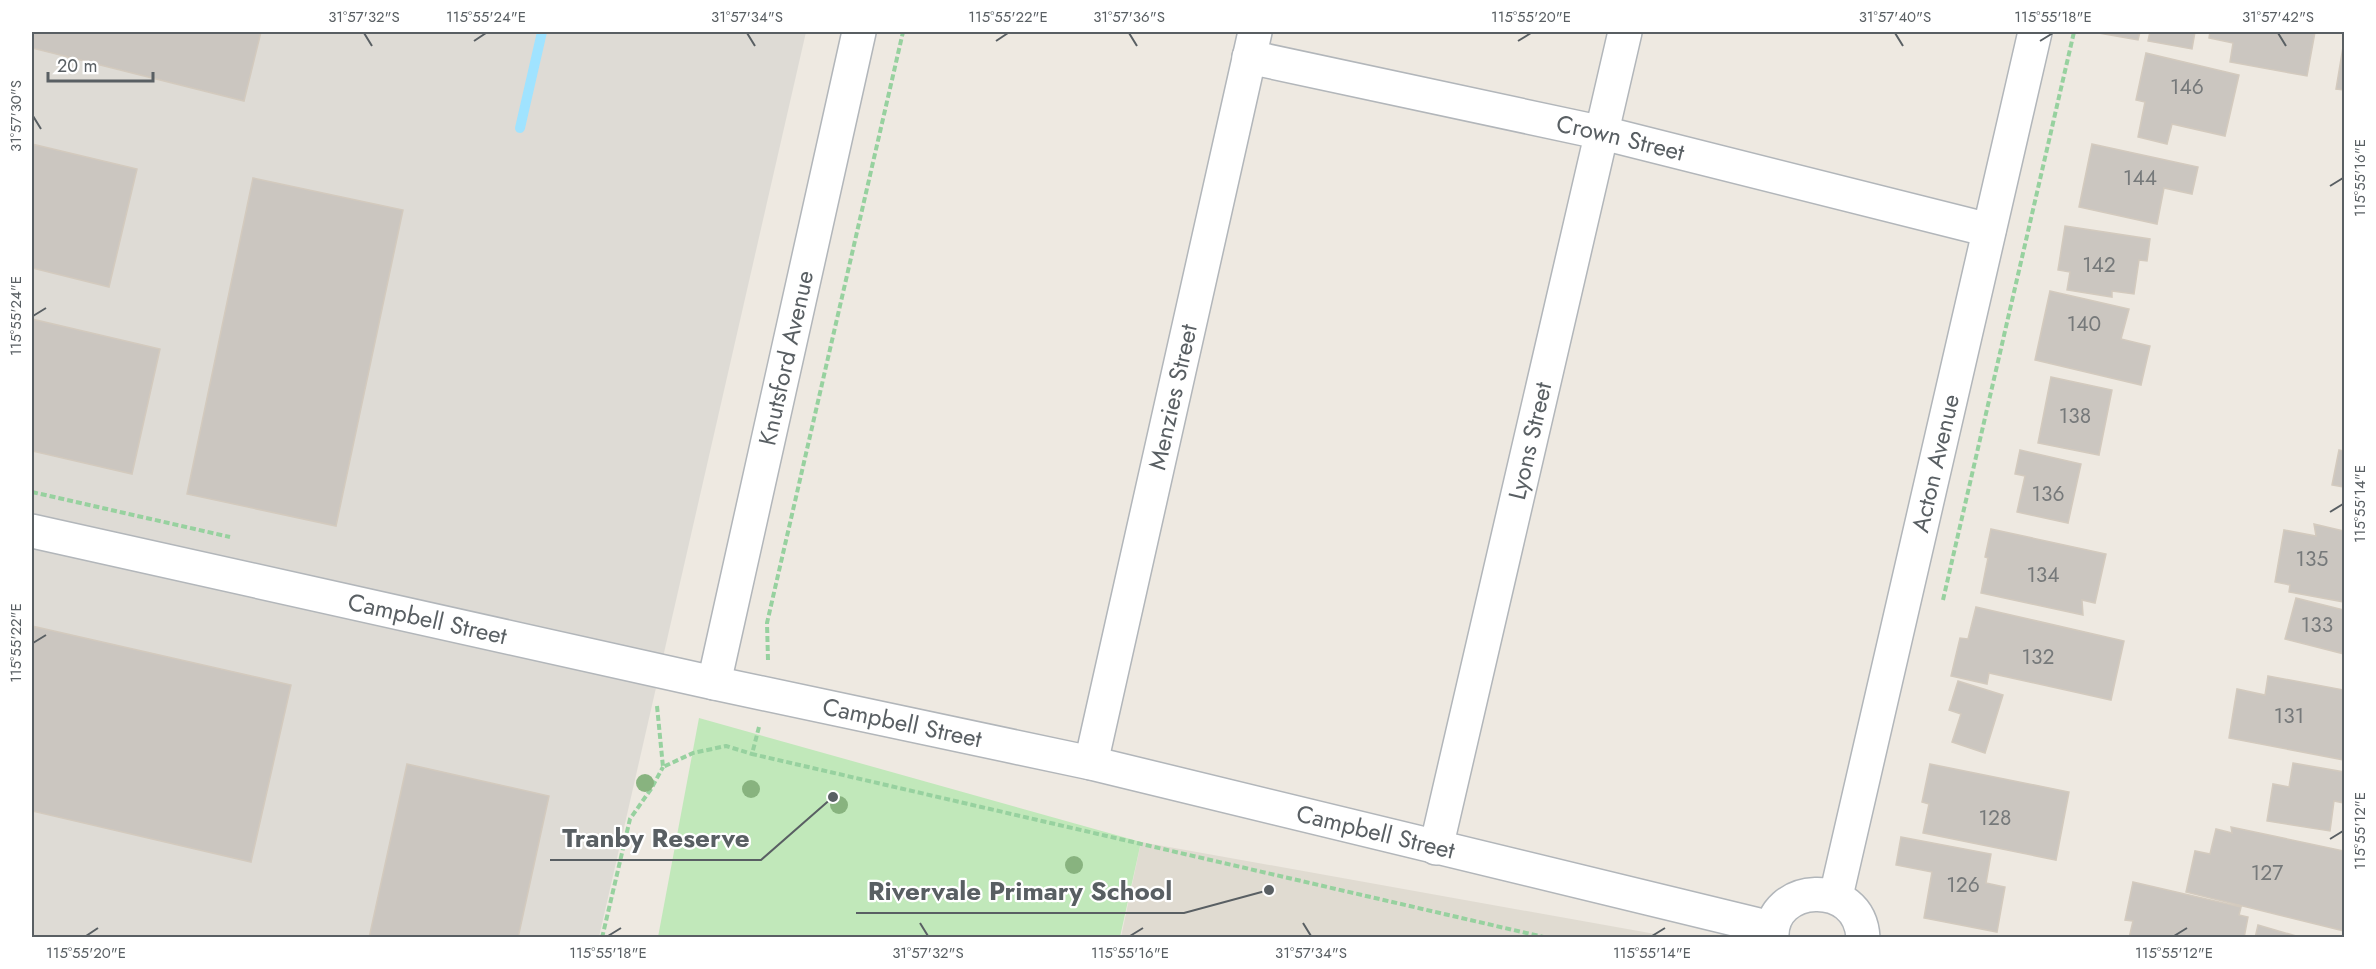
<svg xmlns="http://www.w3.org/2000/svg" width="2376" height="969" viewBox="0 0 2376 969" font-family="Jost,sans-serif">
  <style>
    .industrial { fill: #dedbd5 }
    .education { fill: #e0dbd1 }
    .green { fill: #c1e8ba }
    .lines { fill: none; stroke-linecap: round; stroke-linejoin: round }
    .stream { stroke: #a0e3ff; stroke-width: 10 }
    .building { fill: #cbc6c0; stroke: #d3cabe; stroke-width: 1.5 }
    .street-casing { stroke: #b2b6ba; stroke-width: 36 }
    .path { stroke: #97d19f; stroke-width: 4; stroke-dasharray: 6 3; stroke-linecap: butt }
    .street { stroke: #fff; stroke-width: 33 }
    .tree { fill: #88b37f }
    .ticks { fill: none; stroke: #595f63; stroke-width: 2 }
    .labels { text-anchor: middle; stroke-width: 4.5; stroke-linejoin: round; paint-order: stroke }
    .number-label { font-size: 21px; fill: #76797a }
    .street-label { font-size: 24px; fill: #595f63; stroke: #fff }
    .leader { fill: none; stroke: #595f63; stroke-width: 2 }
    .callout-dot { fill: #595f63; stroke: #fff; stroke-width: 2 }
    .callout-label { font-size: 26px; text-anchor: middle; font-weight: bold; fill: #595f63; stroke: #fff; stroke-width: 4.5; stroke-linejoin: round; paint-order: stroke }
    .neatline { fill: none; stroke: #595f63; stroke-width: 2 }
    .ticks-label { font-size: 15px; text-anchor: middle; fill: #595f63 }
  </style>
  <rect width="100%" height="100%" fill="#eee9e1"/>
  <path class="industrial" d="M 32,32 L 806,32 L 599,937 L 32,937 Z"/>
  <path class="education" d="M 1141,842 L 1672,937 L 1121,937 Z"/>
  <path class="green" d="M 699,718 L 1141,842 L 1120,937 L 658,937 Z"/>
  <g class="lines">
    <path class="stream" d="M 520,128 L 542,32"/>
  </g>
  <path class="building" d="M 32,32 L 261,32 L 244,101 L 32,48 Z
    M 2093,32 L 2140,32 L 2138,40 Z
    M 2150,32 L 2195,32 L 2192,49 L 2148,41 Z
    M 2210,32 L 2315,32 L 2307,76 L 2230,62 L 2233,43 L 2209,38 Z
    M 2344,41 L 2344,90 L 2336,89 Z
    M 2146,53 L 2239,75 L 2225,136 L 2172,124 L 2167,144 L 2138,137 L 2145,102 L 2136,100 Z
    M 32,144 L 137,169 L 109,287 L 32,268 Z
    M 2092,144 L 2198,167 L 2192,194 L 2164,188 L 2157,224 L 2079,207 Z
    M 253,178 L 403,210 L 336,526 L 187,494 Z
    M 2065,226 L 2150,239 L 2147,261 L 2139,260 L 2134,294 L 2112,291 L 2112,297 L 2067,290 L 2070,272 L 2058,270 Z
    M 2050,291 L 2129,309 L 2121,339 L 2150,346 L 2141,385 L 2035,360 Z
    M 32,319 L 160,349 L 132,474 L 32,451 Z
    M 2051,377 L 2112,390 L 2099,455 L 2038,443 Z
    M 2020,450 L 2081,464 L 2068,523 L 2017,512 L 2025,476 L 2015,474 Z
    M 2339,450 L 2344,451 L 2344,487 L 2332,485 Z
    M 2314,524 L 2344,531 L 2344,602 L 2289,592 L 2290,585 L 2275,582 L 2284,530 L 2316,536 Z
    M 1991,529 L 2106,554 L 2095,603 L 2082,600 L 2083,615 L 1981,593 L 1988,558 L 1985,557 Z
    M 2296,598 L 2344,610 L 2344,654 L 2285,639 Z
    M 1976,607 L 2124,641 L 2111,700 L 1989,673 L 1987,684 L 1951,676 L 1960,638 L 1968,639 Z
    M 32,626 L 291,685 L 251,862 L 32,811 Z
    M 2268,676 L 2344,690 L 2344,760 L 2229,738 L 2237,689 L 2265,695 Z
    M 1958,681 L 2003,695 L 1985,753 L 1952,742 L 1961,714 L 1949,710 Z
    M 2293,763 L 2344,772 L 2344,803 L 2334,801 L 2330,831 L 2267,821 L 2273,784 L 2289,787 Z
    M 407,764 L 549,796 L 518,938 L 369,938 Z
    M 1930,764 L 2069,792 L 2056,860 L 1923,833 L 1929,804 L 1922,802 Z
    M 2231,827 L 2344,851 L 2344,931 L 2186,892 L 2195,851 L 2210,854 L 2216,829 L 2232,833 Z
    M 1901,837 L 1991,854 L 1986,883 L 2005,887 L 1997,932 L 1924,918 L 1932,872 L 1896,865 Z
    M 2133,882 L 2241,907 L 2239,915 L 2248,917 L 2244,938 L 2129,938 L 2133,921 L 2125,920 Z
    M 2258,925 L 2303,938 L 2255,938 Z"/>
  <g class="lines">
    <g class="street-casing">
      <g id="street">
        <path id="s1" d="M 1249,57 L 1603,133 L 1989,230"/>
        <path id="s2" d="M 32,531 L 714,683 L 1091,763 L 1771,928"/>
        <path id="s3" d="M 714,683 L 859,32"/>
        <path id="s4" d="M 1091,763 L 1255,32"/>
        <path id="s5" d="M 1436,848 L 1625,32"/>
        <path id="s6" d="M 1836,896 L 2035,32"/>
        <path d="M 1772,938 C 1769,883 1860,877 1863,938"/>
      </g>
    </g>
    <path class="path" d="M 32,492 L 230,537
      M 1943,600 L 2074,32
      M 768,660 L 767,623 L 903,32
      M 657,706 L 663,767 L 693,753 L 726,746 L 752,754
      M 759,727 L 752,754 L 1548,938
      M 602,938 L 630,819 L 651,789 L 663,767"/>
    <use href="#street" class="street"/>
  </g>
  <g class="tree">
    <circle cx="645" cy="783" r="9"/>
    <circle cx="751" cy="789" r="9"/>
    <circle cx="839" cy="805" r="9"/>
    <circle cx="1074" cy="865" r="9"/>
  </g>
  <path class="ticks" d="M 364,33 L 372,46M 747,33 L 755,46M 1129,33 L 1137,46M 1895,33 L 1903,46M 2278,33 L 2286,46M 474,41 L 486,33M 996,41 L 1008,33M 1518,41 L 1531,33M 2040,41 L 2053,33M 33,116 L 41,129M 2330,186 L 2343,178M 33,316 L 46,308M 2330,512 L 2343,504M 33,643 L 46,635M 2330,839 L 2343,831M 920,923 L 928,936M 1303,923 L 1311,936M 86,936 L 98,928M 608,936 L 621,928M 1130,936 L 1143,928M 1652,936 L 1665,928M 2174,936 L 2187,928"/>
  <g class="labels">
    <g class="number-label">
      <text x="2187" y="94">146</text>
      <text x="2140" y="185">144</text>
      <text x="2099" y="272">142</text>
      <text x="2084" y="331">140</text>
      <text x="2075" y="423">138</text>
      <text x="2048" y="501">136</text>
      <text x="2312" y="566">135</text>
      <text x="2043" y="582">134</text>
      <text x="2317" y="632">133</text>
      <text x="2038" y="664">132</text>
      <text x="2289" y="723">131</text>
      <text x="1995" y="825">128</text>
      <text x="2267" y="880">127</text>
      <text x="1963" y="892">126</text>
    </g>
    <g class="street-label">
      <text dy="8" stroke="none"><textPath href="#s1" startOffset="380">Crown Street</textPath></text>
      <text dy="8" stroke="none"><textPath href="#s3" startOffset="333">Knutsford Avenue</textPath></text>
      <text dy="8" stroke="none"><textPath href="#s4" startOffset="375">Menzies Street</textPath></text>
      <text dy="8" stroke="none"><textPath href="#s5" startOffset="418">Lyons Street</textPath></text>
      <text dy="8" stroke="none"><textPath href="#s6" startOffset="444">Acton Avenue</textPath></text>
      <text dy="8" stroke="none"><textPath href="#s2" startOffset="405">Campbell Street</textPath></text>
      <text dy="8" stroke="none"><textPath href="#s2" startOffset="891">Campbell Street</textPath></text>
      <text dy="8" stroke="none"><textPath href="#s2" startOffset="1377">Campbell Street</textPath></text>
    </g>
  </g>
  <path class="leader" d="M833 797L761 860H550M1269 890L1184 913H856"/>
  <g class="callout-dot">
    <circle cx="833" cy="797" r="6"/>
    <circle cx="1269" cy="890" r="6"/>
  </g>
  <g class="callout-label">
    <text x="656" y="847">Tranby Reserve</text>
    <text x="1020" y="900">Rivervale Primary School</text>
  </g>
  <rect width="2376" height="969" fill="none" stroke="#ffffff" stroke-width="66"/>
  <path d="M48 72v9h105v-9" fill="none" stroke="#595f63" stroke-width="3"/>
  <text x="57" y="72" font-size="18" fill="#595f63" stroke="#ffffff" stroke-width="4.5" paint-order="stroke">20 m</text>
  <rect x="33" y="33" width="2310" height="903" class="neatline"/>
  <g class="ticks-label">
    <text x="364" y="22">31°57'32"S</text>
    <text x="486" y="22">115°55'24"E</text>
    <text x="747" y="22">31°57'34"S</text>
    <text x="1008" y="22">115°55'22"E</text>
    <text x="1129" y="22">31°57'36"S</text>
    <text x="1531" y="22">115°55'20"E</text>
    <text x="1895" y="22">31°57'40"S</text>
    <text x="2053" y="22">115°55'18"E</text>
    <text x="2278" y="22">31°57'42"S</text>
    <text transform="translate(16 116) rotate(-90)" y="5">31°57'30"S</text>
    <text transform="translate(2360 178) rotate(-90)" y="5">115°55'16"E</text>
    <text transform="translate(16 316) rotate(-90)" y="5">115°55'24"E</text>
    <text transform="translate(2360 504) rotate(-90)" y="5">115°55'14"E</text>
    <text transform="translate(16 643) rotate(-90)" y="5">115°55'22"E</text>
    <text transform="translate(2360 831) rotate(-90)" y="5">115°55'12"E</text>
    <text x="86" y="958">115°55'20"E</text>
    <text x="608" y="958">115°55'18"E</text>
    <text x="928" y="958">31°57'32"S</text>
    <text x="1130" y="958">115°55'16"E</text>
    <text x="1311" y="958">31°57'34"S</text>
    <text x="1652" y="958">115°55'14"E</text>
    <text x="2174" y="958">115°55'12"E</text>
  </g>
</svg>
